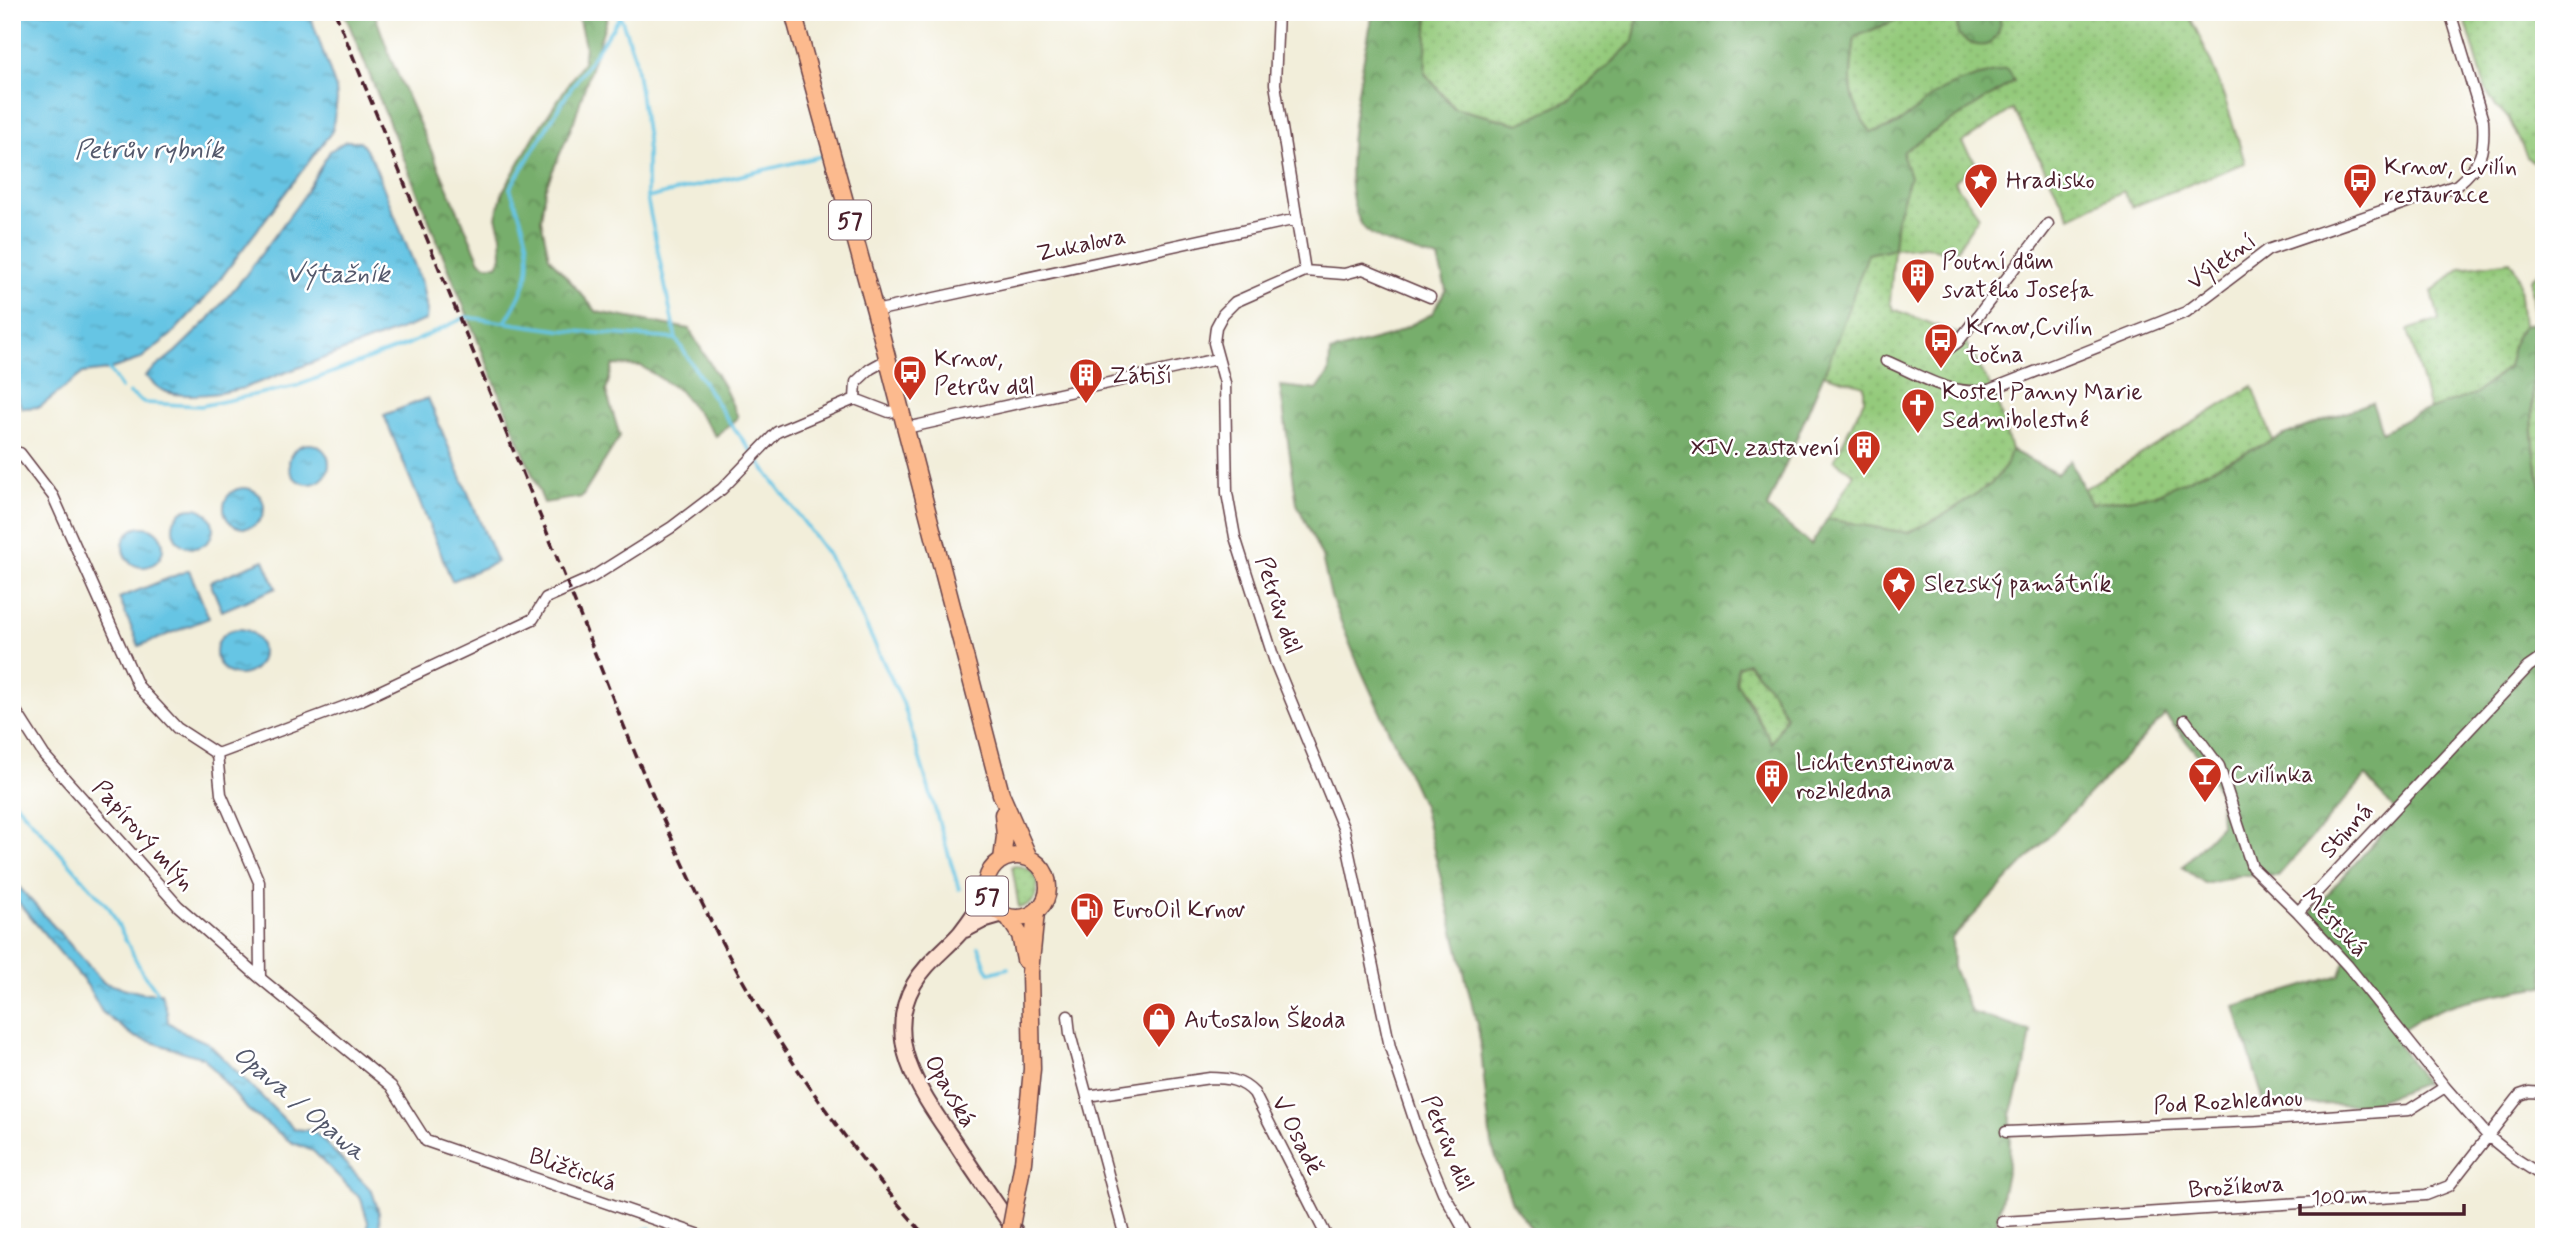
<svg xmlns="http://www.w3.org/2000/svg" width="2556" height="1249" viewBox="0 0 2556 1249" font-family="Mynerve,sans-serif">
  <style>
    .grass { fill: url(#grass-dots); stroke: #6f7454; stroke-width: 2 }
    .forest { fill: url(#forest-crowns); stroke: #60664c; stroke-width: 2; fill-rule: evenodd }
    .water { fill: url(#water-ripples); stroke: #587288; stroke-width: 2 }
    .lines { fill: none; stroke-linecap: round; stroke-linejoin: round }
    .stream { stroke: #66c5e4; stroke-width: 3.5 }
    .minor-casing { stroke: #633e45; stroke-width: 13 }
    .secondary-casing { stroke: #633e45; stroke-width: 18 }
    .primary-casing { stroke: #633e45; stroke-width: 19 }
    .minor { stroke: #fff; stroke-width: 10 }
    .secondary { stroke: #fee3d2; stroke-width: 14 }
    .primary { stroke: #fcba8e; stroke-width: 16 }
    .rail { stroke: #4a1f2b; stroke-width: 3.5; stroke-dasharray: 10 5; stroke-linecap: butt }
    .primary-bridge-casing { stroke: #633e45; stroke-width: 19; stroke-linecap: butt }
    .primary-bridge { stroke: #fcba8e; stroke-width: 16 }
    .labels { text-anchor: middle; stroke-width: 5; stroke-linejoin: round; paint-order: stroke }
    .shield { fill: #fff; stroke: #80626b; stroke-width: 2 }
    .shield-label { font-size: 23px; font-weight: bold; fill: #4a1f2b }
    .poi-label { font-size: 24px; fill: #4a1f2b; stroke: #fff; text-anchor: start }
    .street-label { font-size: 24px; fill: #4a1f2b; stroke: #fff }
    .water-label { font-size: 26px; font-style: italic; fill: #54596c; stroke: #fff }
  </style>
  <defs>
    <pattern id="grass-dots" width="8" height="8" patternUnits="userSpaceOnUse" patternTransform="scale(1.75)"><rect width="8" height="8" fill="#94ca7c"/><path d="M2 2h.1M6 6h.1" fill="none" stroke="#81ad6b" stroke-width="1.8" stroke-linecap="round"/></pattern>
    <pattern id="forest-crowns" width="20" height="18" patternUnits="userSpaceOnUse" patternTransform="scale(1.75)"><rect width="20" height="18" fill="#77ae6c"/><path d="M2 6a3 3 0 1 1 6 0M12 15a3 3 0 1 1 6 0" fill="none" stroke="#648d59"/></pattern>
    <pattern id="water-ripples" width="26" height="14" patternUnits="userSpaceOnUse" patternTransform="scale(1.75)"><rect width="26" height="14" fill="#66c5e4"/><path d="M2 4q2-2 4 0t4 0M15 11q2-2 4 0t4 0" fill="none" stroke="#569fb9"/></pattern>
  </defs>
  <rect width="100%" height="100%" fill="#fff"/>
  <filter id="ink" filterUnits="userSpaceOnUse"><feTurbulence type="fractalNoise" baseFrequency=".0143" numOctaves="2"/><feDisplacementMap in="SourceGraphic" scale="14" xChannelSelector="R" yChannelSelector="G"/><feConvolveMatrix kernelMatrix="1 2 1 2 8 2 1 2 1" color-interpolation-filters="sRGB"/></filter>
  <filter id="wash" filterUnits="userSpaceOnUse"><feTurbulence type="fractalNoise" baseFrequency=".00686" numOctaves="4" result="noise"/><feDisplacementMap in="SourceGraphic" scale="28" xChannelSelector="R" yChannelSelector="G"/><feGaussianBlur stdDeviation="1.57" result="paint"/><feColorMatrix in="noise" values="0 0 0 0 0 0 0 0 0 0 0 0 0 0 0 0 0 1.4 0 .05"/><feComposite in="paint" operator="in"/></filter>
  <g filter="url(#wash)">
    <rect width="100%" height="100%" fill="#f2eeda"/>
    <path class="grass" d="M 1428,12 L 1639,12 L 1633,42 L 1572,99 L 1519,124 L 1454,108 L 1425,73 Z
      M 1915,12 L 1957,12 L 1958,35 L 1998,34 L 2000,12 L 2187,12 C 2213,59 2230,112 2245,163 L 2132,207 L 2123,191 L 2070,217 L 2013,109 L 1962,143 L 1977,165 L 1954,181 L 1979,216 L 1953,255 L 1926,246 L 1894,249 L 1890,302 L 1893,309 L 1959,334 L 1964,339 L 1996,397 L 2011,450 L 2007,466 L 1991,484 L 1944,515 L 1908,533 L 1827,519 L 1854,474 L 1834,460 L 1864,400 L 1864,386 L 1823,374 L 1868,254 L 1894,248 L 1897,218 L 1910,177 L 1903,156 L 1904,151 L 2014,81 L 1942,90 L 1908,119 L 1880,131 L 1871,132 C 1845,99 1850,76 1855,37 Z
      M 2463,12 L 2529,12 L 2544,28 L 2544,165 L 2531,161 L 2527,157 L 2508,117 L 2496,107 L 2486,90 Z
      M 2510,261 L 2518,274 L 2523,326 L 2515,339 L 2508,367 L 2475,394 L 2430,410 L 2408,330 L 2439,320 L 2432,291 L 2461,268 Z
      M 2544,267 L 2544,496 C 2522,429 2541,356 2531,288 L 2531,280 Z
      M 2253,386 L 2273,441 L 2154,495 L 2091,504 L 2084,489 Z
      M 1748,663 L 1772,691 L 1786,716 L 1772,744 L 1749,701 L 1736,682 L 1738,667 Z
      M 1012,866 C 1025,865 1034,870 1038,883 L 1035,898 L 1030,904 L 1019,908 Z"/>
    <path class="forest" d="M 344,12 L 374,12 L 392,62 L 480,261 L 486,265 L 497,265 L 502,256 L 501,235 L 496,217 L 503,191 L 536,133 L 583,62 L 585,46 L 577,12 L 609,12 L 574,121 L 545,189 L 541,220 L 549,257 L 597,312 L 689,329 L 723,385 L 738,417 L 716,436 L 680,391 L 641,366 L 613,365 L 606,391 L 620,436 L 582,497 L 544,503 Z
      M 1373,12 L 1428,12 L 1425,74 L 1454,108 L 1519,124 L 1572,99 L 1633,42 L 1639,12 L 1915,12 L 1855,37 C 1850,76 1845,99 1871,132 C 1904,129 1917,104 1942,90 C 1960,80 1985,75 2005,69 L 2010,72 L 2014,81 L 1904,151 L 1903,156 L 1910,177 L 1897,218 L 1894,248 L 1868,254 L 1828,364 L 1767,508 L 1811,545 L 1827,519 L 1908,533 L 1944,515 L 1991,484 L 2006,466 L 2011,450 L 2057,474 L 2070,460 L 2091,504 L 2154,495 L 2284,435 L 2372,402 L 2382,432 L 2416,414 L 2475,394 L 2508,367 L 2515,338 L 2523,326 L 2533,323 C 2534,380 2526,441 2544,496 L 2544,986 C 2491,995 2437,1001 2394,1036 L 2425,1083 L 2369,1104 L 2265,1105 L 2235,1007 L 2340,975 L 2349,951 L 2310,913 L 2399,815 L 2366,776 L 2278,876 L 2237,876 L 2206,884 L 2182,867 L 2221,825 L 2219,793 L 2196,753 L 2165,715 L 1952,938 L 1953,968 L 1971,1012 L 2031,1032 L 2025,1067 L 2011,1115 L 2009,1162 L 1994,1237 L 1538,1237 L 1512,1202 L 1491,1144 L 1479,1033 L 1423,806 L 1356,659 L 1331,597 L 1322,557 L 1297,504 L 1280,386 L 1317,390 L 1329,373 L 1330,352 L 1389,336 L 1432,314 L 1446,289 L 1438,259 C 1420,253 1375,242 1364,228 C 1332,186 1364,62 1373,12 ZM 1748,663 L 1772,691 L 1786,716 L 1772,743 L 1736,682 L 1738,667 Z
      M 1957,12 L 2000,12 C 2000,19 2001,29 1997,35 C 1988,53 1969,44 1958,35 Z"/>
    <path class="water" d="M 12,12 L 309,12 L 336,89 L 337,100 L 332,131 L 208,295 L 171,335 L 140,359 L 108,370 L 83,373 L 40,407 L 22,408 L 12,386 Z
      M 346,141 L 360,141 L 372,159 L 422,284 L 427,310 L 426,320 L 244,388 C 223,393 182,400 162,390 C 156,387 150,380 145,376 L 175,352 L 208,320 L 245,276 L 301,200 L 330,151 Z
      M 428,398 L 497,562 L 452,581 L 384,415 Z
      M289 464a20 20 0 1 1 40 0a20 20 0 1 1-40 0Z
      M224 508a20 20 0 1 1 40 0a20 20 0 1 1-40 0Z
      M173 528a20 20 0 1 1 40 0a20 20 0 1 1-40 0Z
      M123 547a20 20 0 1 1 40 0a20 20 0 1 1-40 0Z
      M 264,560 L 276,588 L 222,611 L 210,582 Z
      M 189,570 L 209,618 L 139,646 L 119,598 Z
      M216 652a23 23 0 1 1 46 0a23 23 0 1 1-46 0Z
      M 12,879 L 104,983 L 142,993 L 161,993 L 167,1012 L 168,1022 L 183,1032 L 208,1043 L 294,1129 L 314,1131 L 372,1191 L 379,1213 L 380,1237 L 369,1237 L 368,1222 L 361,1199 L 313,1151 L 291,1142 L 248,1110 L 204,1058 L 135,1037 L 102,1012 L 87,985 L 12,895 Z"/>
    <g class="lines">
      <path class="stream" d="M 619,12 L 635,58 L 647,139 L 647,198 L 676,339 L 727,419 L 752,452
        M 647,198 L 826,155
        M 506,321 C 512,310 520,298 524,286 C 537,253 521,219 510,188 L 568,93 L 621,15
        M 107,366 L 121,388
        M 129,393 L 145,403 L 201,406 L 296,386 L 409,344 L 466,317 L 559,330 L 676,339
        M 756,458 L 826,552 L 856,605 L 903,703 L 959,889
        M 12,799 L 110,909 L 141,970 L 156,990 L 156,996
        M 979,947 L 986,967 L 990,973 L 1008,968
        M 620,1237 L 650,1228"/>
    </g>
  </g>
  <g filter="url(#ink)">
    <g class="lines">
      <g class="minor-casing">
        <path id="minor" d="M 1278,12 L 1275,84 L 1305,271 L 1235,302 L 1223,314 L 1216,327 L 1214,343 L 1225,383 L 1227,493 L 1235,537 L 1275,662 L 1344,830 L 1390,1047 L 1420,1137 L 1443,1192 L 1468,1237
          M 1305,271 L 1344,274 L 1363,269 L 1430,297
          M 875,311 L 1297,219
          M 1947,350 L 1958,342 L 2048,224
          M 1886,361 C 1920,375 1951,397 1989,390 L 2186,312 L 2268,250 L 2457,185 C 2481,165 2485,152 2483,121 L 2450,12
          M 855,399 L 856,382 L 870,369 L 888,359
          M 906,428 L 1217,359
          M 12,454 L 20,453 L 53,496 L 138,686 L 177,728 L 217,754 L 221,794 L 259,882 L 260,978 L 391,1086 L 426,1141 L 706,1237
          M 12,705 L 44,755 L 178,906 L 260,978
          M 2185,720 L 2219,766 L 2252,867 L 2298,912 L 2348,966 L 2445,1087 L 2488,1136 L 2516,1159 L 2544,1177
          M 217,754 L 359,701 L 533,619 L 546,598 L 591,578 L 672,527 L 722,489 L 777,432 L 855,399 L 889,412 L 901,410
          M 2298,912 L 2528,667 L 2544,656
          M 1068,1016 L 1070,1034 L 1125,1237
          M 1087,1096 L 1210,1078 C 1228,1078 1242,1080 1254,1093 L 1327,1237
          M 2006,1132 L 2256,1121 L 2409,1110 L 2445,1087
          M 2002,1222 L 2426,1195 L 2449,1186 L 2520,1095 L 2529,1092 L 2544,1093"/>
      </g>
      <g class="secondary-casing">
        <path id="secondary" d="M 987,893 C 979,907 970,920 960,933 C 944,951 926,963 914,984 C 881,1042 924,1097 956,1144 C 976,1175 998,1206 1019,1237
          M 965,930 L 986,919 L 1003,914"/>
      </g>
      <g class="primary-casing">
        <path id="primary" d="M 793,12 L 875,311 L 1001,794 L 1029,858
          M986 887a31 31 0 1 1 62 0a31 31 0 1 1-62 0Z
          M 1002,860 L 1005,836 L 1003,814
          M 1008,917 L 1020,935 L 1025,960
          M 1023,1162 L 1032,1069 L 1030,972 L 1036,912"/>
      </g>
      <use href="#minor" class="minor"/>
      <use href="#secondary" class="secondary"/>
      <use href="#primary" class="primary"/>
      <path class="rail" d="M 335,12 C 406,188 478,364 550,540 C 606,679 658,823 729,956 C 784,1057 851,1150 926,1237"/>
      <g class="primary-bridge-casing">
        <path id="primary-bridge" d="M 1009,1237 L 1023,1162"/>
      </g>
      <use href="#primary-bridge" class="primary-bridge"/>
    </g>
  </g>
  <defs>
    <g id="sight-pin" transform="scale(1.75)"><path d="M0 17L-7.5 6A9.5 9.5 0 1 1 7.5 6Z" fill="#c8321e" stroke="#fff"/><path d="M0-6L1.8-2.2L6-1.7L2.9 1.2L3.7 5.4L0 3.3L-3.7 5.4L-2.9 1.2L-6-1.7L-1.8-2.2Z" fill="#fff"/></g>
    <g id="bus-pin" transform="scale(1.75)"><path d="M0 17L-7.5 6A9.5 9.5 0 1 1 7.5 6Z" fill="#c8321e" stroke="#fff"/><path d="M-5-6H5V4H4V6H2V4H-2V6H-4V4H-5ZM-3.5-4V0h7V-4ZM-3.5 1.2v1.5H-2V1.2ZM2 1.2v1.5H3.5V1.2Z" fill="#fff"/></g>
    <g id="building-pin" transform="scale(1.75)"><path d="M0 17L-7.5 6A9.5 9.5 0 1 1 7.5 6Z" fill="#c8321e" stroke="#fff"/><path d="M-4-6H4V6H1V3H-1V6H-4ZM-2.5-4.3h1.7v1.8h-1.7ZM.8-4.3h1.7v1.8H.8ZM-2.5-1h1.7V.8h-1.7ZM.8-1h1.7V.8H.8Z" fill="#fff"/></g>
    <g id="church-pin" transform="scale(1.75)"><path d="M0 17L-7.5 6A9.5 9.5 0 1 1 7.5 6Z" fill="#c8321e" stroke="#fff"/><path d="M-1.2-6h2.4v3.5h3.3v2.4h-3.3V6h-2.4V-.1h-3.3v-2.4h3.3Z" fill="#fff"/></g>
    <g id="bar-pin" transform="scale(1.75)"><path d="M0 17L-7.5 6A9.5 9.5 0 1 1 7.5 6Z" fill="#c8321e" stroke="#fff"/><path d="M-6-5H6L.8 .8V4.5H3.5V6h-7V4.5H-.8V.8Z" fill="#fff"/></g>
    <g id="fuel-pin" transform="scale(1.75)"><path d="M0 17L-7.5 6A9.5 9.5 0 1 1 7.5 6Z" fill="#c8321e" stroke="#fff"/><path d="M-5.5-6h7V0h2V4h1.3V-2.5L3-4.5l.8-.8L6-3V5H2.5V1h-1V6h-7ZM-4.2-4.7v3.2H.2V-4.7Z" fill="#fff"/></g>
    <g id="shop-pin" transform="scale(1.75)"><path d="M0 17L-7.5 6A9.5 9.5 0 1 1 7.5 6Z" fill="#c8321e" stroke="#fff"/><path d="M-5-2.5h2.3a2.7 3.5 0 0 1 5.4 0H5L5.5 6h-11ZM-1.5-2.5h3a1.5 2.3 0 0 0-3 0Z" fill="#fff"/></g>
  </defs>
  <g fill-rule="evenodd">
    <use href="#sight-pin" x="1981" y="180"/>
    <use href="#bus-pin" x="2360" y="180"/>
    <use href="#building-pin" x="1918" y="275"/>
    <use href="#bus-pin" x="1941" y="340"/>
    <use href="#bus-pin" x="910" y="372"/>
    <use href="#building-pin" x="1086" y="375"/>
    <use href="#church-pin" x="1918" y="405"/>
    <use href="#building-pin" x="1864" y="447"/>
    <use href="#sight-pin" x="1899" y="583"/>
    <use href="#bar-pin" x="2205" y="774"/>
    <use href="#building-pin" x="1772" y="776"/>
    <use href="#fuel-pin" x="1087" y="909"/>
    <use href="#shop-pin" x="1159" y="1019"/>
  </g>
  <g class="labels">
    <g class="shield">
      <rect x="829" y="200.5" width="42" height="39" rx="5"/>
      <rect x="966" y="876.5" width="42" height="39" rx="5"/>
    </g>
    <g class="shield-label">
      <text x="850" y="228">57</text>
      <text x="987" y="904">57</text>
    </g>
    <g class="poi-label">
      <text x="2384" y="174">Krnov, Cvilín<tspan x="2384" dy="28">restaurace</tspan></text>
      <text x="2006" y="188">Hradisko</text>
      <text x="1942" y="269">Poutní dům<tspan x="1942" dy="28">svatého Josefa</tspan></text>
      <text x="1966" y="334">Krnov,Cvilín<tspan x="1966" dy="28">točna</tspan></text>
      <text x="934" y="366">Krnov,<tspan x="934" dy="28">Petrův důl</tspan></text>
      <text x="1110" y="383">Zátiší</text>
      <text x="1942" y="399">Kostel Panny Marie<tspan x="1942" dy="28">Sedmibolestné</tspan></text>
      <text x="1840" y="455" text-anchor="end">XIV. zastavení</text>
      <text x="1924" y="591">Slezský památník</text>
      <text x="1796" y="770">Lichtensteinova<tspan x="1796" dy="28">rozhledna</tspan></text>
      <text x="2230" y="782">Cvilínka</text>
      <text x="1112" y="917">EuroOil Krnov</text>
      <text x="1184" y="1027">Autosalon Škoda</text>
    </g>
    <g class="street-label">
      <text transform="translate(1081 244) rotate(-12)" y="8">Zukalova</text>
      <text transform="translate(2221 261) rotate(-36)" y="8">Výletní</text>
      <text transform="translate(1279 605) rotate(72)" y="8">Petrův důl</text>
      <text transform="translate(2346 830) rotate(-47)" y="8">Stinná</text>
      <text transform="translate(144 835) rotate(48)" y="8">Papírový mlýn</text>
      <text transform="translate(2335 922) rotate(47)" y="8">Městská</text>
      <text transform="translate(951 1091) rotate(60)" y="8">Opavská</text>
      <text transform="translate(2228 1101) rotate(-3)" y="8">Pod Rozhlednou</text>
      <text transform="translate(1298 1135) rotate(63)" y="8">V Osadě</text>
      <text transform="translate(1448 1143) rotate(68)" y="8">Petrův důl</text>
      <text transform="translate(573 1169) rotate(19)" y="8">Bližčická</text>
      <text transform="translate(2236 1186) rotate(-4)" y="8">Brožíkova</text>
    </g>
    <g class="water-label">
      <text x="149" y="158">Petrův rybník</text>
      <text x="338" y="282">Výtažník</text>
      <text transform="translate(300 1102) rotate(40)" y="9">Opava / Opawa</text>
    </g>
  </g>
  <rect width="2556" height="1249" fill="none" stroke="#fff" stroke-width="42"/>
  <path d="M2300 1204v10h164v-10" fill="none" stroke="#4a1f2b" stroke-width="3.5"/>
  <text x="2311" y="1204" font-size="21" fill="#4a1f2b" stroke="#ffffff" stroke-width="5" paint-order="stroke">100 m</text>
</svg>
